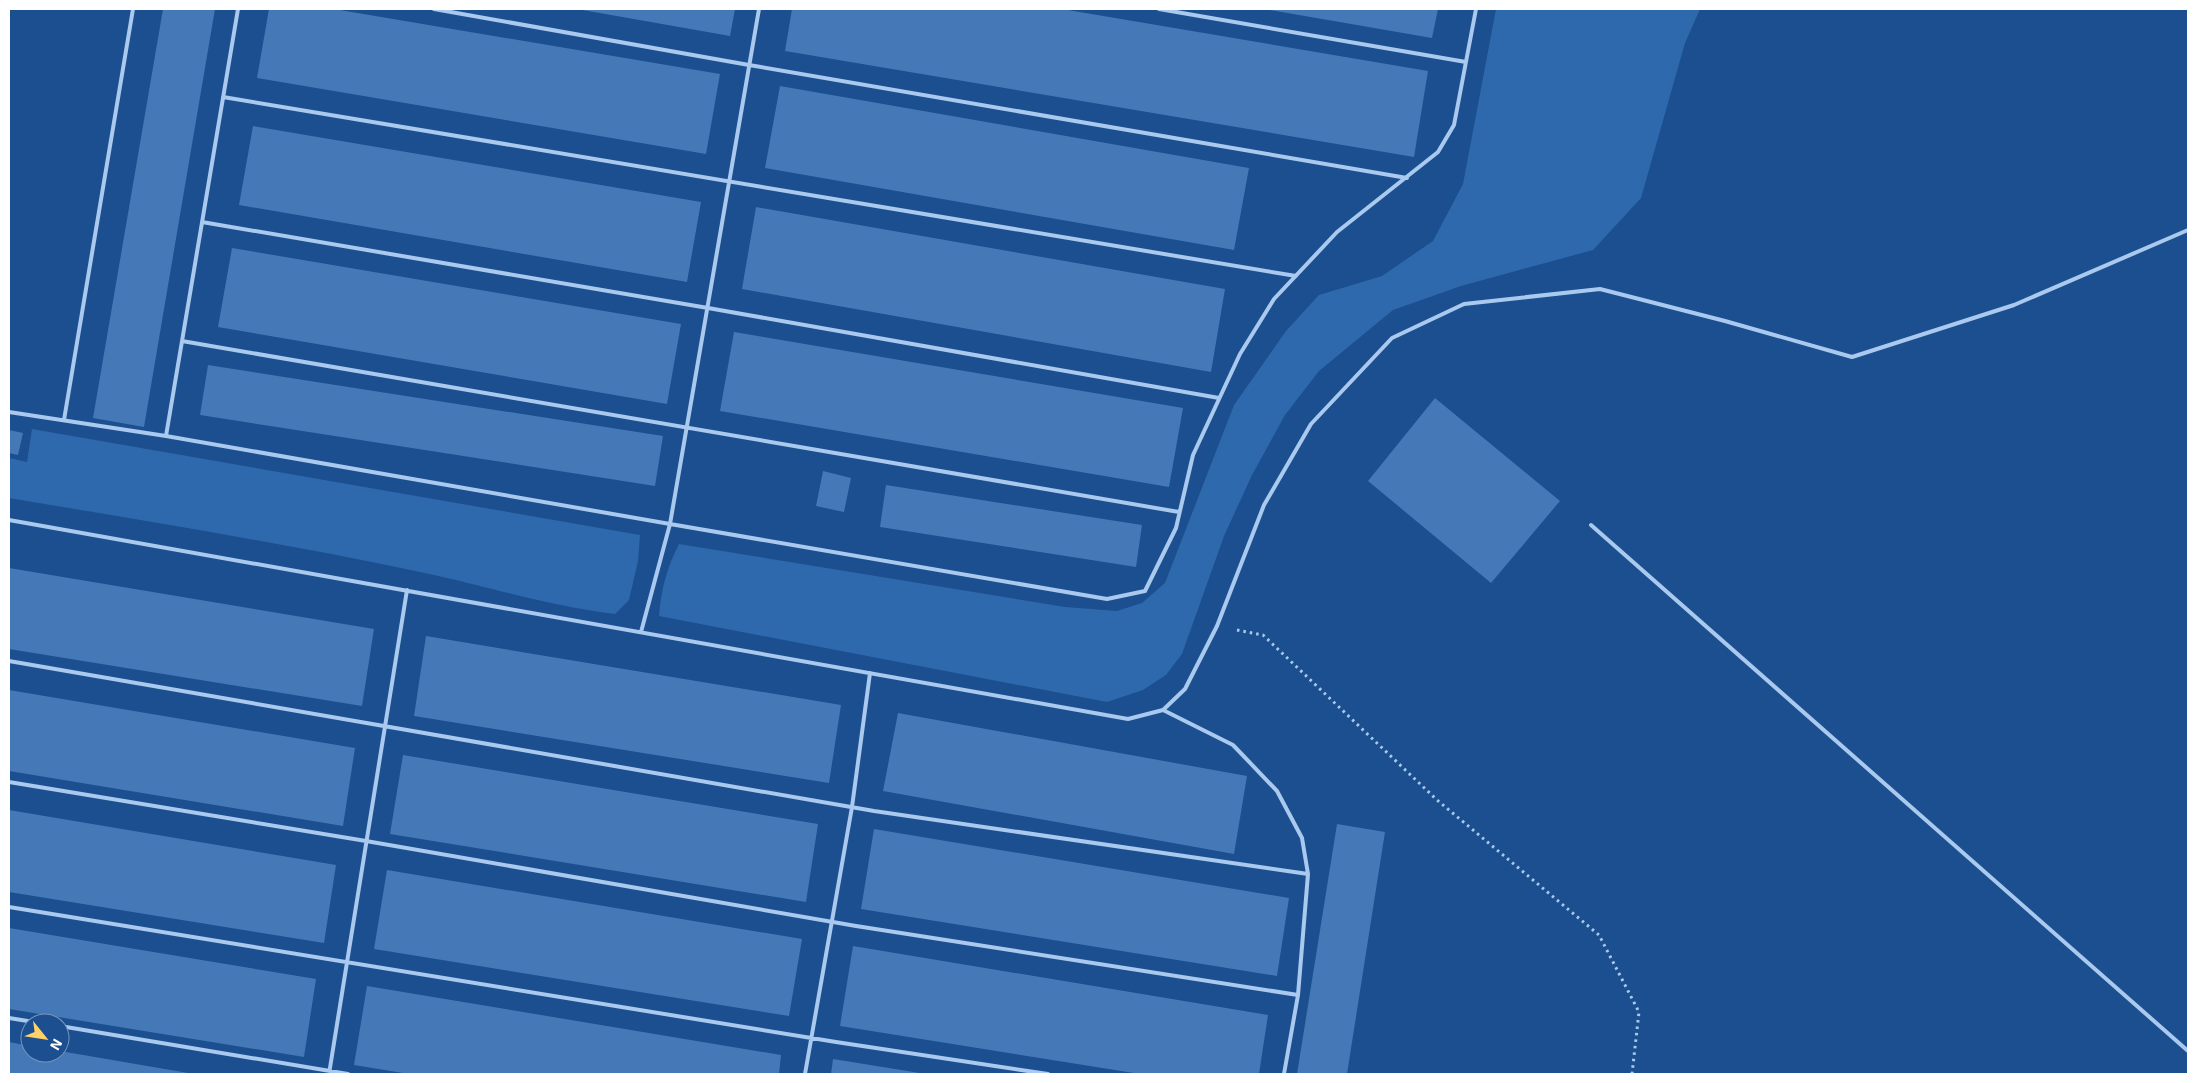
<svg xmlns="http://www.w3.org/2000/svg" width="2197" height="1083" viewBox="0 0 2197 1083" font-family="'Exo 2',sans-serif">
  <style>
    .green { fill: #2e69ad }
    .building { fill: #4478b7 }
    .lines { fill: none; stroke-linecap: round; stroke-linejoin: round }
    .path { stroke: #a9c9ee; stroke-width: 3; stroke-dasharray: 2.5 4; stroke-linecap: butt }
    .service { stroke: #a9c9ee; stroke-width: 4 }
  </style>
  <rect width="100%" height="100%" fill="#1b4f8f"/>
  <path class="green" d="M 1496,9 L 1700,9 L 1685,43 L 1641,198 L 1593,250 L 1461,286 L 1393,310 L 1319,371 L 1285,415 L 1252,475 L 1224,536 L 1182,654 L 1166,675 L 1143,690 L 1107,702 L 659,616 C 661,590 667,567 679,544 L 1065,607 L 1117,611 L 1142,603 L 1165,583 L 1234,405 L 1286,331 L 1319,295 L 1382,276 L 1433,241 L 1463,184 Z
    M 32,429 L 640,535 L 638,561 L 629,600 L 615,614 C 542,605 473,582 401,568 C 270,541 140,520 9,498 L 9,458 L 27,462 Z"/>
  <path class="building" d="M 163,9 L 215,9 L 144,427 L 93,418 Z
    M 269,9 L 334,9 L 720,74 L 706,154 L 257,78 Z
    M 577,9 L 735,9 L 730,36 Z
    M 792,9 L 1062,9 L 1428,71 L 1414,157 L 785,51 Z
    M 1264,9 L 1438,9 L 1432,38 Z
    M 780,86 L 1249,168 L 1234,250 L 765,168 Z
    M 253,126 L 701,202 L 687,282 L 239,205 Z
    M 756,207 L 1225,289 L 1211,372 L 742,289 Z
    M 232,248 L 681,324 L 667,404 L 218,327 Z
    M 734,332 L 1183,408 L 1169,487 L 720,411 Z
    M 208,365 L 663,436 L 655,486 L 200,415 Z
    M 1435,398 L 1560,501 L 1491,583 L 1368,481 Z
    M 9,430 L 23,433 L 18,455 L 9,453 Z
    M 823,471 L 851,478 L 844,512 L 816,506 Z
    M 886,485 L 1142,525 L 1136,567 L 880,527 Z
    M 9,568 L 374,629 L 362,706 L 9,649 Z
    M 426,636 L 841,705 L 829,783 L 414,716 Z
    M 9,690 L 355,748 L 343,826 L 9,771 Z
    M 898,713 L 1247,776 L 1234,854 L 883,791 Z
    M 403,755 L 818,824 L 806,902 L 390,834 Z
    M 9,810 L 336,865 L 324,943 L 9,892 Z
    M 1337,824 L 1385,832 L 1347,1074 L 1297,1074 Z
    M 874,829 L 1289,898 L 1277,976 L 861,909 Z
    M 387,870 L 802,939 L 789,1016 L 374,949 Z
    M 9,928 L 316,979 L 304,1057 L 9,1009 Z
    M 853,946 L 1268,1015 L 1259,1074 L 1140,1074 L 840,1026 Z
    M 367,986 L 781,1055 L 779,1074 L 409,1074 L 354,1065 Z
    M 9,1042 L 30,1046 L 30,1053 L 60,1053 L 60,1051 L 194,1074 L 9,1074 Z
    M 833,1059 L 920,1073 L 920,1074 L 831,1074 Z"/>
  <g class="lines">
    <path class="path" d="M 1237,630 L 1263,635 L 1437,800 L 1599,935 L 1639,1012 L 1632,1074"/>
    <path class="service" d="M 434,9 L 749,65 L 1407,178
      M 1159,9 L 1466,62
      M 223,97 L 1296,276
      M 202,222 L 708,308 L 1219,398
      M 182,341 L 1179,512
      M 9,412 L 166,436 L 670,524 L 759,9
      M 64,420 L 133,9
      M 166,436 L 238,9
      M 9,520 L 1128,719 L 1163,710 L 1185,689 L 1217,626 L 1264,505 L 1311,424 L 1392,338 L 1464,304 L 1600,289 L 1725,321 L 1852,357 L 2014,305 L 2188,230
      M 1591,525 L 2188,1051
      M 641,632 L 670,524 L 1107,599 L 1145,591 L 1176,528 L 1193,455 L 1240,354 L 1274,299 L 1337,232 L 1438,152 L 1454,125 L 1476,9
      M 9,661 L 874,811 L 1308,874
      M 1163,710 L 1233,745 L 1277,791 L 1302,838 L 1308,874 L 1298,995 L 1284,1074
      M 9,782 L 366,841 L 856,926 L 1298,995
      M 9,907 L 836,1042 L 1048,1074
      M 9,1018 L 40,1023
      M 60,1026 L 348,1074
      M 329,1074 L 407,590
      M 805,1074 L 852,807 L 870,673"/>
  </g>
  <rect width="2197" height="1083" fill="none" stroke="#ffffff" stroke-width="20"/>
  <g transform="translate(45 1038) rotate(120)"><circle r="24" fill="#1b4f8f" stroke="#7695bc"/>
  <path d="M0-4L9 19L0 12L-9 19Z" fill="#ffd166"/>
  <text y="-8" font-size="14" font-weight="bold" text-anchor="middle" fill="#ffffff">N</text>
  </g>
</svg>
